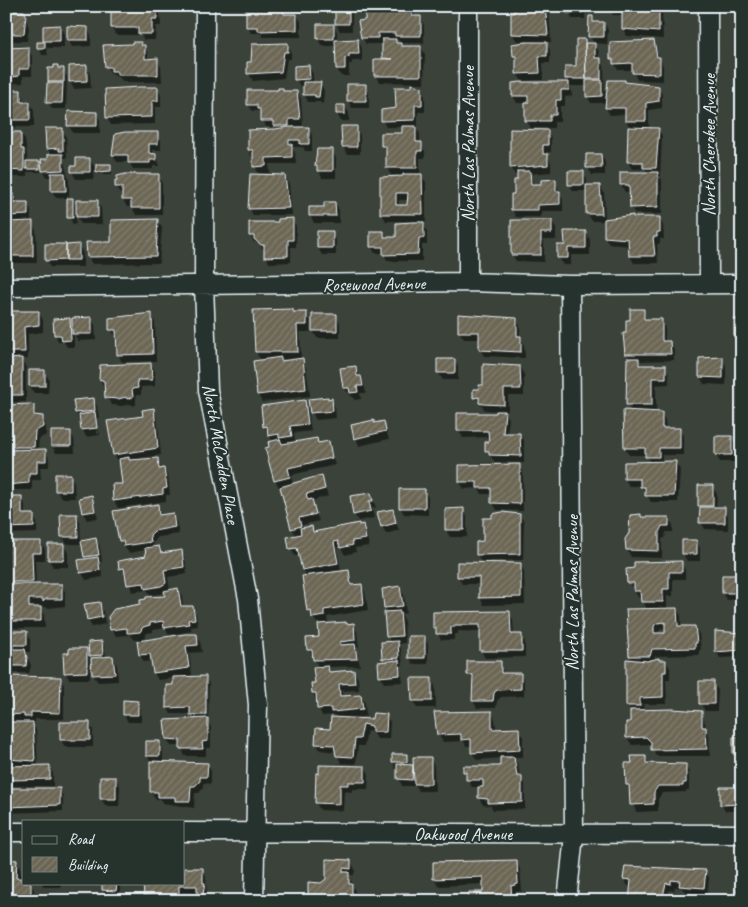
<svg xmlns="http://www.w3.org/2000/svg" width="748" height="907" viewBox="0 0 748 907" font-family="Caveat,sans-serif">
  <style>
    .shadow { fill: #0007; fill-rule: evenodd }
    .building { fill: url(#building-hatch); stroke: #e8f1f8; fill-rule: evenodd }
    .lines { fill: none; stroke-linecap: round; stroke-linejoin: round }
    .minor-casing { stroke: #e8f1f8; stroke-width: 21 }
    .minor { stroke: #26332d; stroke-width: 18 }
    .labels { text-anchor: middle; stroke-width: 4; stroke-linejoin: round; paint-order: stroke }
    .street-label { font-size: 18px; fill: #e8f1f8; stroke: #26332d }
  </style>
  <defs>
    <pattern id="building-hatch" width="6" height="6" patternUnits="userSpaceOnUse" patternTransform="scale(1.25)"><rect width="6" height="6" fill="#6c6655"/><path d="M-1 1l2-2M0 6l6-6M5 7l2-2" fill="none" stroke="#817c6e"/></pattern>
  </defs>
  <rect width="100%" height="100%" fill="#3b4239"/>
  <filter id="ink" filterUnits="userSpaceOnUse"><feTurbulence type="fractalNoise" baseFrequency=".02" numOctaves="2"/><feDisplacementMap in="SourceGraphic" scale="10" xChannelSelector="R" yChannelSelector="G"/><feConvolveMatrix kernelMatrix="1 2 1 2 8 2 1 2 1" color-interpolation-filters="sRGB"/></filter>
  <g filter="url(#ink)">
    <path class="shadow" d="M 6,6 L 11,12 L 24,12 L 29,28 L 27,41 L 6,41 Z
      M 112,6 L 158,6 L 160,11 L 161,26 L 156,26 L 155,40 L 144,40 L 141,35 L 116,35 L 112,28 Z
      M 247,6 L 274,6 L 277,11 L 283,10 L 285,15 L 297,15 L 301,22 L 301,37 L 263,37 L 261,33 L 251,33 L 247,26 Z
      M 336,6 L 352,6 L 352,31 L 340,31 L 336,24 Z
      M 515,6 L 547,6 L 549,10 L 551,42 L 545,42 L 550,50 L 550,63 L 543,63 L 543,80 L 522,81 L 517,74 L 514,45 L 538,43 L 538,42 L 517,41 L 512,34 Z
      M 567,6 L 585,6 L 585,19 L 572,19 Z
      M 609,6 L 662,6 L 663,39 L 627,36 L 623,29 L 624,15 L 613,15 Z
      M 412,7 L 416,18 L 420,18 L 424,25 L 424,43 L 400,43 L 399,40 L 394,40 L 402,47 L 421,47 L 425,54 L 424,83 L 379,82 L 375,75 L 385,60 L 383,44 L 366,44 L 362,37 Z
      M 592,18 L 595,23 L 604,23 L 608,30 L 607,44 L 594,43 L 599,52 L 599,59 L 604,66 L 605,100 L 626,84 L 658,87 L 662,94 L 662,108 L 649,110 L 649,129 L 658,129 L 662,136 L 660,177 L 662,180 L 662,214 L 635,214 L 631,207 L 631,192 L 625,192 L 621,185 L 647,173 L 645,169 L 632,169 L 628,162 L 631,129 L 626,121 L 626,114 L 610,115 L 606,108 L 607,103 L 591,103 L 587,96 L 587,86 L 570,86 L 572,96 L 565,97 L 565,106 L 560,106 L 560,122 L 554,122 L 554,128 L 531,128 L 527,121 L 527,103 L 517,103 L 513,96 L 568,83 L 566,67 L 577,67 L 584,41 L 587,44 L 594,44 L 590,36 Z
      M 333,25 L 337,32 L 337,41 L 358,41 L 362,48 L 362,61 L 352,61 L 352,64 L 349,64 L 349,76 L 341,76 L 337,69 L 336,46 L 322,46 L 318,39 Z
      M 60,27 L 64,34 L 64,48 L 46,48 L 48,55 L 42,55 L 38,43 L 46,43 L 44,41 Z
      M 87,28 L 91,35 L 91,46 L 72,47 L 68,40 Z
      M 653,42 L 663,66 L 663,81 L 637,80 L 633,70 L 618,70 L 612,59 L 612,43 Z
      M 141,44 L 148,53 L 148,60 L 157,60 L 161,67 L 162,82 L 123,82 L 120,78 L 111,74 L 107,67 L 104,46 Z
      M 287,44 L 291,51 L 291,59 L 287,59 L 284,78 L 253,81 L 249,74 L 252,63 Z
      M 6,46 L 8,49 L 28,49 L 32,56 L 32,76 L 23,76 L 23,83 L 6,84 Z
      M 58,66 L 60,70 L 63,70 L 67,77 L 66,109 L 52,109 L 48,102 L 49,70 L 55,70 Z
      M 86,67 L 90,74 L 91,88 L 74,89 L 70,82 Z
      M 309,67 L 313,74 L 313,83 L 320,83 L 324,90 L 323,104 L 319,102 L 308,102 L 304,94 L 304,86 L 300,86 L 296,79 Z
      M 6,85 L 10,92 L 21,92 L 25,103 L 30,103 L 34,110 L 34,127 L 6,127 Z
      M 365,85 L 369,92 L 369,108 L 352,108 L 348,101 Z
      M 157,88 L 161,95 L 161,107 L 155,107 L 155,124 L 111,125 L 107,118 Z
      M 421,89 L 425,96 L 425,112 L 418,112 L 418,127 L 415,127 L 420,134 L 420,144 L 425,151 L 425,158 L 420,158 L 420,175 L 426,182 L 426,221 L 386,221 L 382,214 L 381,178 L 398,177 L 398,175 L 391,175 L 387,167 L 387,153 L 383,145 L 403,134 L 403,127 L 386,127 L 382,120 ZM 399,200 L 409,200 L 408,206 L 399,206 Z
      M 282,90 L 284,92 L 297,92 L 301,99 L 303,126 L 292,126 L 292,129 L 308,128 L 312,135 L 312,151 L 305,151 L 303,147 L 292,147 L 295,153 L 296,164 L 269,164 L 270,173 L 258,173 L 249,150 L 276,127 L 266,127 L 260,111 L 252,111 L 248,104 L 248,91 Z
      M 345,106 L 349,113 L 349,121 L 341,121 L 337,114 Z
      M 96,113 L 100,120 L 100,133 L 73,133 L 69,126 Z
      M 356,128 L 360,135 L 360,154 L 347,154 L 343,147 Z
      M 62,129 L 66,136 L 67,158 L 63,158 L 69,181 L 69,199 L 72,199 L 77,208 L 97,201 L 101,208 L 102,224 L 81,224 L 76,215 L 76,224 L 73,224 L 69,217 L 68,198 L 56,198 L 52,191 L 52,177 L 47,177 L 41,166 L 41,172 L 27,172 L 27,177 L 6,177 L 6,133 L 21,133 L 25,140 L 28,162 L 39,162 L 43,169 L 51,155 L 47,148 Z
      M 547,131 L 551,138 L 551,152 L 546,152 L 551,163 L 551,172 L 530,174 L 534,185 L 555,181 L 563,200 L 563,211 L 541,211 L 541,217 L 516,217 L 512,210 L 518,175 L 515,175 L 511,168 Z
      M 157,134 L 161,141 L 161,150 L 153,150 L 153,155 L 156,155 L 160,166 L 153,166 L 153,169 L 133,169 L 129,162 L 117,162 L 113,155 L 116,135 Z
      M 332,151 L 336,158 L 336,178 L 322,178 L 316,162 Z
      M 587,155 L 601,155 L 605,162 L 605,175 L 592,175 L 588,168 Z
      M 89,159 L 94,166 L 94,179 L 76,179 L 72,172 Z
      M 111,165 L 112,174 L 99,174 L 97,171 Z
      M 583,172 L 587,179 L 587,186 L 600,186 L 604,193 L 605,220 L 619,220 L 619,217 L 659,218 L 663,225 L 664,239 L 660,239 L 660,244 L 657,244 L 658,263 L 634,263 L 630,256 L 630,246 L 609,244 L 605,237 L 605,221 L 592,221 L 588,214 L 588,191 L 573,191 L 569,184 Z
      M 158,176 L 162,183 L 162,215 L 136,215 L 132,207 L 127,207 L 123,200 L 123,194 L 120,194 L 116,187 Z
      M 285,176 L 289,184 L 292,215 L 253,215 L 249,208 L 249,189 Z
      M 9,181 L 18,203 L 27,203 L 31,210 L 31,223 L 36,230 L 37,263 L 10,263 L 6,256 L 6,227 L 9,227 L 9,221 L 6,221 L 6,182 Z
      M 335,203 L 339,210 L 339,223 L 314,223 L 310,215 Z
      M 292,219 L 296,226 L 296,247 L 291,247 L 291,262 L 269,263 L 265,252 L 257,242 L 254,242 L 250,235 Z
      M 158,221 L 162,228 L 159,263 L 92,264 L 88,257 Z
      M 552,221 L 556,228 L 556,240 L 544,240 L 544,262 L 516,261 L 512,254 Z
      M 423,224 L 427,231 L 427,245 L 422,245 L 422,261 L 388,261 L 383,253 L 375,253 L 371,246 L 383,232 L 386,238 L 397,238 Z
      M 318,233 L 332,233 L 336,240 L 336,255 L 322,255 L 318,248 Z
      M 586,233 L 590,240 L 590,255 L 571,255 L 571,265 L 563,265 L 559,258 L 559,246 L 566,246 Z
      M 79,246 L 83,253 L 83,267 L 50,267 L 46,260 Z
      M 643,311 L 647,321 L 661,321 L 665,328 L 665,342 L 670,342 L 674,349 L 674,360 L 639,361 L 643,367 L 665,367 L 669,374 L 669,384 L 656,385 L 656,413 L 661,413 L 665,420 L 666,429 L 679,429 L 683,436 L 683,455 L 662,455 L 662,463 L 676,463 L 680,470 L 678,502 L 651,502 L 641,486 L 629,486 L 625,479 L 650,463 L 647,455 L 629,455 L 625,448 L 625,411 L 631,411 L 627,405 L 630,359 L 626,353 L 627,334 L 631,322 Z
      M 254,312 L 306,313 L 310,320 L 310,332 L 300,332 L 301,360 L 306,367 L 310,396 L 262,402 L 258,395 L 261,361 L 256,352 ZM 280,359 L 293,359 L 293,361 L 282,362 Z
      M 6,313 L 39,313 L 43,320 L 43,332 L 28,334 L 28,359 L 21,359 L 26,367 L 26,402 L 8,402 L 6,399 Z
      M 151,315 L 155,322 L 156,361 L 122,362 L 118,355 L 117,336 L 115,336 L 111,329 Z
      M 336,316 L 340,323 L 340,338 L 317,338 L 313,331 Z
      M 91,318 L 95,325 L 96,340 L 78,341 L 74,334 L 74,347 L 67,347 L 64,342 L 59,342 L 55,335 L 69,319 L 74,327 Z
      M 516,319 L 520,326 L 520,337 L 524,345 L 525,358 L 484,356 L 480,349 L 480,339 L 464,339 L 459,332 Z
      M 735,320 L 742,320 L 742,344 L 739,344 L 735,337 Z
      M 700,359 L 722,359 L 726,366 L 726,385 L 704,384 L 700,377 Z
      M 454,360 L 458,367 L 458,380 L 443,380 L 438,373 Z
      M 150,364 L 155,371 L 155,386 L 141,387 L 141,395 L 136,395 L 136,404 L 134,406 L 131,404 L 122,406 L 111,405 L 100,379 Z
      M 355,367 L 364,384 L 366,393 L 360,393 L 361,399 L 355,400 L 344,388 Z
      M 520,367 L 524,374 L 524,396 L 508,396 L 508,411 L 504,411 L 509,419 L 507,434 L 520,434 L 524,441 L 524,463 L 495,462 L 486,451 L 491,443 L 490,437 L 463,438 L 459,431 L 490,415 L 503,411 L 485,410 L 475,397 L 484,386 Z
      M 44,372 L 49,379 L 48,393 L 34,393 L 30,386 Z
      M 93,399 L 97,406 L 99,418 L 97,418 L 100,435 L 86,437 L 76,413 ZM 95,419 L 97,419 L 99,434 L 97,434 Z
      M 331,400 L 335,407 L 336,418 L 316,420 L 312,413 Z
      M 304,402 L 308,409 L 311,431 L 294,433 L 295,443 L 317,440 L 319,444 L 328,443 L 335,465 L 291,475 L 293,485 L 321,477 L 328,496 L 311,501 L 319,521 L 302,525 L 303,529 L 311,527 L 315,533 L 358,524 L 366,533 L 369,546 L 355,548 L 356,552 L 345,555 L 341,548 L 337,549 L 341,570 L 332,571 L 332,574 L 348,571 L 353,586 L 361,585 L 365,592 L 368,610 L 327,617 L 328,624 L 353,625 L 357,632 L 359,647 L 356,647 L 360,666 L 327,667 L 331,673 L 354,672 L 358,679 L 359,690 L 342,691 L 343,697 L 361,696 L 365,703 L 366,716 L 351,719 L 374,720 L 386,715 L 390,722 L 389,739 L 377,739 L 373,732 L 367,731 L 364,746 L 358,746 L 356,764 L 341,763 L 336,752 L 320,750 L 316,743 L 331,730 L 336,718 L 335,715 L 322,716 L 313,693 L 313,684 L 316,684 L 319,668 L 309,650 L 321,638 L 320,624 L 318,625 L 309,610 L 307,577 L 303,569 L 300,555 L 295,556 L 291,549 L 296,536 L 292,528 L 282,487 L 279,487 L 275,480 L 270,448 L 273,442 L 264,426 Z
      M 6,407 L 33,407 L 37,417 L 42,418 L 46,425 L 46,435 L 39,439 L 38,451 L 45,451 L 49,458 L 49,467 L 40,467 L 41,480 L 32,480 L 32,490 L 6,490 L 6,451 L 17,451 L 14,436 L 6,437 Z
      M 153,410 L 157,417 L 161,455 L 141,458 L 141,460 L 157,459 L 162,470 L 164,469 L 168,476 L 170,495 L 166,495 L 166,501 L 118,508 L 114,501 L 124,485 L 120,461 L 118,461 L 114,454 L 144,417 Z
      M 383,422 L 389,439 L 359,446 L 352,426 Z
      M 70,432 L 74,439 L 75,453 L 56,453 L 52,446 Z
      M 731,437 L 735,444 L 735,462 L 720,462 L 716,455 Z
      M 519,466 L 523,473 L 523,511 L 497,510 L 493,503 L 493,494 L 482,494 L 479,488 L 464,489 L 460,482 Z
      M 70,475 L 74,482 L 75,498 L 61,498 L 57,491 Z
      M 712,486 L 717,494 L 716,508 L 724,508 L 728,516 L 728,530 L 705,529 L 701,522 L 699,506 Z
      M 424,490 L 428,497 L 428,515 L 404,514 L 400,507 Z
      M 371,494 L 376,508 L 372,508 L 374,518 L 358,521 L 354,514 Z
      M 21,497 L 25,505 L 25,516 L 33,516 L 37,523 L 37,533 L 6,534 L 6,500 Z
      M 92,497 L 98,518 L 87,520 L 83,513 Z
      M 157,505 L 162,516 L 172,514 L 176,521 L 179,534 L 158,537 L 153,543 L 154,548 L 159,547 L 163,554 L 181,551 L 185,558 L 187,574 L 168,577 L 170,591 L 178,589 L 182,596 L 183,607 L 192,607 L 196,614 L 198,626 L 191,627 L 192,631 L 169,635 L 165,628 L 153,630 L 153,632 L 147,633 L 144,639 L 135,640 L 130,635 L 116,636 L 111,629 L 142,605 L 166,597 L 165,593 L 150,595 L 147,590 L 132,592 L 127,575 L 121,568 L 148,557 L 146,550 L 129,553 L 125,548 L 121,541 L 114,512 Z
      M 392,510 L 399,530 L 386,534 L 382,526 Z
      M 463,510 L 467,517 L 467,537 L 450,537 L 446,530 Z
      M 76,515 L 80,522 L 81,542 L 96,540 L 100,547 L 102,562 L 100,562 L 103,577 L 86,580 L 82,573 L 87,560 L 83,544 L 67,544 L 62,536 Z
      M 520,515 L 524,522 L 523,560 L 489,561 L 489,564 L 520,564 L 524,571 L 525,604 L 484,605 L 480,598 L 480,584 L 462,584 L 458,577 L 482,563 L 477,555 L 494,519 Z
      M 640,516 L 642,518 L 668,518 L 673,525 L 673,532 L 666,532 L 665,538 L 662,539 L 662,558 L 631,557 L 627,550 Z
      M 696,541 L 700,548 L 700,561 L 687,561 L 683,554 Z
      M 6,542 L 41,542 L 45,550 L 45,560 L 35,560 L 36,585 L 61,585 L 65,592 L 65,606 L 48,608 L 39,606 L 44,615 L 45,628 L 6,628 Z
      M 63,545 L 68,552 L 68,567 L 53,567 L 49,560 Z
      M 681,563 L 685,570 L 685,579 L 673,579 L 673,596 L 667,596 L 667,610 L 677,609 L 681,616 L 681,627 L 694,627 L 699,634 L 701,650 L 699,650 L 699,655 L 655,656 L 654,661 L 666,661 L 670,668 L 670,679 L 666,679 L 667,704 L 643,704 L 644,711 L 701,712 L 709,735 L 710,756 L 656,756 L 651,744 L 632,745 L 627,738 L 631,723 L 631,711 L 628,706 L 633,661 L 630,656 L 647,610 L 642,598 L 639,598 L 628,582 ZM 661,629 L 666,629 L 666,634 L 656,635 Z
      M 742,576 L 742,599 L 727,600 L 723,593 Z
      M 400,588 L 404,595 L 406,613 L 401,614 L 404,619 L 405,643 L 398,644 L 401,649 L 403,665 L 400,665 L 403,682 L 384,683 L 380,676 L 386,662 L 382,643 L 391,643 L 388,637 L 388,613 L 385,608 L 384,590 Z
      M 99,603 L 103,611 L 105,624 L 92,627 L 88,620 Z
      M 509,612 L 513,620 L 514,635 L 521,635 L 525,642 L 525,657 L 485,658 L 481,651 L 481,632 L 458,631 L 458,634 L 454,634 L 454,640 L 441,640 L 435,628 Z
      M 6,632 L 26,632 L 30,639 L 30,652 L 26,652 L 31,666 L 29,673 L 8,673 L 6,675 Z
      M 716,633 L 742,633 L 742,657 L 720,658 L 716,651 Z
      M 196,635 L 200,642 L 202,652 L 189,653 L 192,675 L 187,676 L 187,678 L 205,677 L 209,684 L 208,722 L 211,727 L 211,748 L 206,748 L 206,756 L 185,756 L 181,746 L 171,746 L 167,739 L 195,720 L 191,714 L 171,714 L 167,707 L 175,687 L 175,678 L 158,680 L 154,673 L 153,661 L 144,662 L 140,655 L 139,642 Z
      M 424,637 L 428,644 L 428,664 L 413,664 L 409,657 Z
      M 101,642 L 105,649 L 106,658 L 113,658 L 117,665 L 118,681 L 98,682 L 93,675 L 89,643 Z
      M 86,649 L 90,657 L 90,679 L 69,679 L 65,672 Z
      M 500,662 L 504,674 L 520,674 L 524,681 L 524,696 L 501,697 L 497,701 L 496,708 L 477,708 L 473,701 L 474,682 L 469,674 Z
      M 60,678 L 64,685 L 64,719 L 35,719 L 35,724 L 32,724 L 36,730 L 38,767 L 49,766 L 53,773 L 53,786 L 13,786 L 13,790 L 59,789 L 63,796 L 63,811 L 6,813 L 6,679 Z
      M 413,679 L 431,679 L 435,686 L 436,708 L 417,708 L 413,701 Z
      M 713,683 L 718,690 L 717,711 L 705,711 L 701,704 Z
      M 137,702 L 141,709 L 141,722 L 128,722 L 124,715 Z
      M 491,712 L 495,719 L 496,730 L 519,730 L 523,737 L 523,757 L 513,757 L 518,765 L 520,777 L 525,784 L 525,809 L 493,810 L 491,806 L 483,805 L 479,798 L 479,787 L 472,787 L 464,772 L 501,767 L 501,758 L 477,760 L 472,753 L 472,746 L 466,746 L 464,741 L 443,742 L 438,734 Z
      M 89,723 L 93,730 L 93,747 L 65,747 L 61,740 Z
      M 742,738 L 742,761 L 738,761 L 734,754 Z
      M 159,742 L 163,749 L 163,762 L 207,764 L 211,771 L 211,784 L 203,783 L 203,788 L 199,793 L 195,793 L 194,808 L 163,803 L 160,799 L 155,799 L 151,792 L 151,762 L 147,756 Z
      M 406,756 L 410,766 L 415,766 L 430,758 L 434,765 L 435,791 L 419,791 L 416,786 L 402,786 L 393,762 Z
      M 645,757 L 649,764 L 685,765 L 689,772 L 689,790 L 686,790 L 686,792 L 662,793 L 658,799 L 658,811 L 636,812 L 627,785 L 633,764 Z
      M 365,767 L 369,774 L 368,789 L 352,789 L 352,792 L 344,791 L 343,811 L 320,810 L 316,803 L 317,775 Z
      M 116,779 L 120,786 L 119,806 L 106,806 L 101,799 Z
      M 742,788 L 742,811 L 725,811 L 721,804 Z
      M 6,861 L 16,861 L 20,868 L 22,883 L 30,883 L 34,890 L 34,901 L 6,901 Z
      M 351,862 L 355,869 L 354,875 L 349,875 L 358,901 L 310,901 L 309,883 L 321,884 Z
      M 516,862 L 520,869 L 522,891 L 515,892 L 515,901 L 471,901 L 484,893 L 484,884 L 438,886 L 434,879 Z
      M 184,869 L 202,869 L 206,876 L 207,901 L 198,901 L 198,893 L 182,892 L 182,901 L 149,901 L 145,888 L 140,883 L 184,883 Z
      M 705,871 L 709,878 L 707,895 L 685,892 L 682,888 L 675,887 L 674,891 L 669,890 L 667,901 L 630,901 L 632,887 L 628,886 L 624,879 Z
      M 742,873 L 742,900 L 737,893 Z
      M 42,883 L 61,883 L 61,887 L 44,887 Z
      M 103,883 L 120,883 L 120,897 L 107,897 L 103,890 Z
      M 415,897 L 420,897 L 422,901 L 415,901 Z"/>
    <path class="building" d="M 6,6 L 7,11 L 24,11 L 26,14 L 24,34 L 6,34 Z
      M 111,6 L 157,6 L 157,19 L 152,19 L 152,34 L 138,34 L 138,28 L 111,28 Z
      M 246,6 L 274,6 L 274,9 L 283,9 L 284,14 L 297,14 L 297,30 L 258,31 L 258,27 L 246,27 Z
      M 335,6 L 349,6 L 349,24 L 335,24 Z
      M 365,6 L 412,6 L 412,16 L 421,16 L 421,36 L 395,36 L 395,33 L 378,33 L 378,38 L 361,38 L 358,21 L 365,20 Z
      M 514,6 L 545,6 L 548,35 L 511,34 L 511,13 L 514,13 Z
      M 566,6 L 582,6 L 582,13 L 566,13 Z
      M 608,6 L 659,6 L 659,32 L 622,29 L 622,8 L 608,8 Z
      M 589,16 L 593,16 L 593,22 L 604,22 L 604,37 L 588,37 Z
      M 317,24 L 334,24 L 334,39 L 317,39 Z
      M 60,25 L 60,41 L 43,41 L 43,26 Z
      M 67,26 L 88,27 L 88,40 L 67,40 Z
      M 358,39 L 359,54 L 349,54 L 349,57 L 345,58 L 345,69 L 336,69 L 335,40 Z
      M 382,39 L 396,39 L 396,43 L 401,43 L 401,46 L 421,46 L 421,76 L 374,76 L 374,59 L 393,59 L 382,58 Z
      M 576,39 L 585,39 L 586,79 L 565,79 L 565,66 L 576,66 Z
      M 654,40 L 657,57 L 660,57 L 660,74 L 632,73 L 632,63 L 613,64 L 613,59 L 610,59 L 610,42 Z
      M 37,42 L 45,42 L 45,48 L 37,48 Z
      M 132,42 L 141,42 L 141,45 L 145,45 L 145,59 L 158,58 L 158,75 L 117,75 L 117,71 L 111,71 L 111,67 L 105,67 L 103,45 L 132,44 Z
      M 526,42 L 547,42 L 547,56 L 539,56 L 540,73 L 516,74 L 516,56 L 513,56 L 512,44 Z
      M 288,43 L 288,52 L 284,52 L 281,72 L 247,74 L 247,62 L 251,62 L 252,44 Z
      M 585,43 L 595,43 L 595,58 L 601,58 L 601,79 L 586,79 Z
      M 6,44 L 7,48 L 29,47 L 29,69 L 19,69 L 19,76 L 6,78 Z
      M 54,65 L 58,65 L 58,68 L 64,68 L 64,82 L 48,82 L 48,68 L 54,68 Z
      M 87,65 L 87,81 L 69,82 L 69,66 Z
      M 309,65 L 310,79 L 294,80 L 294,66 Z
      M 586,80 L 602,80 L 602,96 L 586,97 Z
      M 608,80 L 625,80 L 625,82 L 659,86 L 659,101 L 646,103 L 646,121 L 625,121 L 625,108 L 605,108 Z
      M 303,82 L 321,82 L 319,97 L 315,97 L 315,95 L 303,95 Z
      M 521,82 L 569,82 L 569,90 L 561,90 L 561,100 L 556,100 L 556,115 L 550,115 L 550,121 L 525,121 L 525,103 L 528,103 L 528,96 L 512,96 L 512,83 Z
      M 47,83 L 63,83 L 62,103 L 46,103 Z
      M 347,84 L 366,84 L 366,101 L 347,101 Z
      M 412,84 L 422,87 L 422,105 L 415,105 L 415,120 L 381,121 L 381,110 L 396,108 L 395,87 L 412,87 Z
      M 140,87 L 158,87 L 158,101 L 152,101 L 152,117 L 106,118 L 105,89 Z
      M 278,88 L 283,88 L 283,91 L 297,91 L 300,119 L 289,119 L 289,126 L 273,126 L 273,121 L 260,121 L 260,109 L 257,109 L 257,105 L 247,105 L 247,90 L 278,90 Z
      M 6,90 L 21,90 L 21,102 L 30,102 L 30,120 L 6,120 Z
      M 336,105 L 345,105 L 345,114 L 336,114 Z
      M 68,111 L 97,112 L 97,126 L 67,126 Z
      M 341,126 L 357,126 L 357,147 L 342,147 Z
      M 402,126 L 416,126 L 416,142 L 422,142 L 422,151 L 417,151 L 417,168 L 386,168 L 386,146 L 381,146 L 381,133 L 402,133 Z
      M 288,127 L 309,127 L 309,144 L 300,144 L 300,140 L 289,140 L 289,144 L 292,144 L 292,157 L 266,158 L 266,166 L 253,167 L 253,150 L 248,150 L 248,130 L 275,129 Z
      M 628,127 L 659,128 L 656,168 L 643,168 L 643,162 L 627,162 Z
      M 45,128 L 63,128 L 63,151 L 59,151 L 59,148 L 46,149 Z
      M 510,129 L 548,130 L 548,145 L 543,145 L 543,154 L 548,154 L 548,165 L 510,168 Z
      M 6,132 L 21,132 L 21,149 L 24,149 L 24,171 L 6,170 Z
      M 125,132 L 158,132 L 158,144 L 149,144 L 149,153 L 156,154 L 156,160 L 150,160 L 150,163 L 128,163 L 128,155 L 112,155 L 115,134 Z
      M 317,149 L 333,149 L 333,171 L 317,171 L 317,166 L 315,166 Z
      M 48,154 L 63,154 L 63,170 L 42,171 L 41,159 L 48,159 Z
      M 586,154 L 601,154 L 602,168 L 586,168 Z
      M 76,158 L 90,158 L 90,172 L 71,172 L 71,166 L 76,166 Z
      M 26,161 L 40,161 L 40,169 L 26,169 Z
      M 96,164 L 111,164 L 111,171 L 96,172 Z
      M 517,171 L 530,171 L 531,184 L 541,184 L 541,180 L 556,179 L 556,191 L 560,191 L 560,204 L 538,205 L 538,210 L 511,210 L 511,194 L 514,194 L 514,180 L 517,180 Z
      M 568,171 L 584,171 L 584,185 L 568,185 Z
      M 620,172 L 658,172 L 658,207 L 630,208 L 629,185 L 620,185 Z
      M 51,173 L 65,173 L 66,191 L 51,191 Z
      M 125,174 L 159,174 L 159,208 L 131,208 L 131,200 L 122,200 L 122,187 L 115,187 L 115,180 L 117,180 L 117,176 Z
      M 250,174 L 285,175 L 289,208 L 248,209 Z
      M 403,174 L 422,174 L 423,214 L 380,214 L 380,177 L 403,176 ZM 396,193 L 408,193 L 407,205 L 396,205 Z
      M 6,180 L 10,180 L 9,194 L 14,194 L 14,202 L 28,202 L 28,215 L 6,216 Z
      M 586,185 L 600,185 L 602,214 L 586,214 Z
      M 67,198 L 73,198 L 73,218 L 67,218 Z
      M 76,200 L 98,200 L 98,217 L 76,217 Z
      M 324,202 L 335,202 L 336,216 L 309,216 L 309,207 L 324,207 Z
      M 633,215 L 633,217 L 660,217 L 660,232 L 657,232 L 657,237 L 653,237 L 655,256 L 629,256 L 628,239 L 604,237 L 604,219 Z
      M 293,218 L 293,240 L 288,240 L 288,256 L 264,257 L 264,245 L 261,245 L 254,239 L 254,236 L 249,236 L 249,222 L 278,222 L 278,219 Z
      M 158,219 L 156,256 L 87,257 L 86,242 L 111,242 L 111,220 Z
      M 511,220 L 552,220 L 552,233 L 541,233 L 541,255 L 511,255 Z
      M 33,221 L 33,256 L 6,256 L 7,222 Z
      M 414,222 L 424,222 L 424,238 L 419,238 L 418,254 L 383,255 L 383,247 L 370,247 L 370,231 L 384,231 L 384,237 L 396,237 L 396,223 Z
      M 317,231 L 333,231 L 333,248 L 317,248 Z
      M 564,231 L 586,231 L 586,248 L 568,248 L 568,258 L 557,258 L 557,245 L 565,245 Z
      M 45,244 L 66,244 L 66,260 L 45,261 Z
      M 79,244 L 79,260 L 66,260 L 66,245 Z
      M 293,309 L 293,312 L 307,312 L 307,325 L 297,325 L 298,352 L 255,352 L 253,310 Z
      M 630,309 L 644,309 L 644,319 L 662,319 L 662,341 L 670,341 L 671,354 L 625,354 L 623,333 L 626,333 L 626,320 L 630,320 Z
      M 6,311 L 39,311 L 39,325 L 24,327 L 25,352 L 6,352 Z
      M 152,313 L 153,354 L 117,355 L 116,330 L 109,330 L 109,318 Z
      M 312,314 L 337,314 L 337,331 L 312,331 Z
      M 458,314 L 517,318 L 517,336 L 521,336 L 521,352 L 479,350 L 479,332 L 458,332 Z
      M 92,317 L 92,334 L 72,334 L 72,318 Z
      M 70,318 L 71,340 L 62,341 L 61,335 L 54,335 L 53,319 Z
      M 734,319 L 742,319 L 742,337 L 734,337 Z
      M 281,357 L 281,361 L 303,358 L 306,389 L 257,395 L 253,361 Z
      M 723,357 L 723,378 L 699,377 L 699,358 Z
      M 22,358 L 22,395 L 6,395 L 6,359 Z
      M 627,358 L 639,358 L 639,365 L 666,365 L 666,378 L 652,378 L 652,405 L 626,405 Z
      M 437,359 L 455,359 L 455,373 L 437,373 Z
      M 151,363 L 152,380 L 137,380 L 138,388 L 132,389 L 133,397 L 127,399 L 126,397 L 118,399 L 105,398 L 104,381 L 99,379 L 100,365 Z
      M 483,364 L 520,366 L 521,389 L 504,389 L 504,405 L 483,404 L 479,403 L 479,397 L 473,398 L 473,389 L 479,389 L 479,385 L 483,385 Z
      M 356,366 L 357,376 L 361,376 L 363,386 L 357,386 L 358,392 L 350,393 L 349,388 L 343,388 L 340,368 Z
      M 29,370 L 45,370 L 45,386 L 29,386 Z
      M 328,397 L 328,399 L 332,398 L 333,411 L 310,413 L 308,399 Z
      M 94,398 L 95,411 L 75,413 L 73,400 Z
      M 305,400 L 308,424 L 290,426 L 292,436 L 279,438 L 279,434 L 268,436 L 267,426 L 263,427 L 261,406 Z
      M 31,404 L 34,405 L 34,415 L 43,416 L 43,427 L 35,431 L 34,447 L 13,447 L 12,432 L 6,430 L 6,405 Z
      M 154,408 L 158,448 L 113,455 L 107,421 L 143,416 L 142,410 Z
      M 623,410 L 662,412 L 662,428 L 680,428 L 680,448 L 659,448 L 659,457 L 645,457 L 645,448 L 624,448 Z
      M 496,411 L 505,411 L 503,433 L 520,433 L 521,456 L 489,455 L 489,451 L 485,451 L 485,442 L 489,442 L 488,431 L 457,431 L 457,413 L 496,413 Z
      M 95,412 L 97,428 L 81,430 L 79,415 Z
      M 374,420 L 374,423 L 384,421 L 386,431 L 354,439 L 351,425 Z
      M 51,431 L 71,431 L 71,446 L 51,446 Z
      M 715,436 L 732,436 L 732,455 L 715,455 Z
      M 317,438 L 318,443 L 329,441 L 332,458 L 288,468 L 290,477 L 274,481 L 265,448 L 269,447 L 268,442 L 280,439 L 282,444 Z
      M 46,449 L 46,461 L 37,461 L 37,473 L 29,473 L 29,483 L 6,485 L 6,450 Z
      M 129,457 L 129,460 L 158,458 L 159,469 L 164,468 L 167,488 L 163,489 L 163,494 L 113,501 L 112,484 L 122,484 L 119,459 Z
      M 676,461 L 674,496 L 645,496 L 645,487 L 640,487 L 640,479 L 624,479 L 624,462 Z
      M 520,464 L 520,504 L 491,503 L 491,488 L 477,488 L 477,482 L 459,482 L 459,465 Z
      M 55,474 L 71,474 L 71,491 L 55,491 Z
      M 322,475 L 325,489 L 306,494 L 308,500 L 312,499 L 316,514 L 299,518 L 301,526 L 291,529 L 280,487 Z
      M 698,485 L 713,485 L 713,506 L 698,506 Z
      M 399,489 L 425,489 L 425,508 L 399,508 Z
      M 371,493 L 373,501 L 369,501 L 371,511 L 353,515 L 350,496 Z
      M 92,495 L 95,511 L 82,513 L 79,498 Z
      M 7,496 L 22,496 L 22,514 L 34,514 L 34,527 L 6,528 Z
      M 158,504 L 159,515 L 173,513 L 175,527 L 154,531 L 150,535 L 151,542 L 124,546 L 123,541 L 119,541 L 113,511 Z
      M 700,507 L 725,507 L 725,523 L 699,523 Z
      M 464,508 L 464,530 L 445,530 L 445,509 Z
      M 393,509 L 396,523 L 381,527 L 377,512 Z
      M 502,512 L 520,514 L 520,554 L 476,555 L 476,542 L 483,541 L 483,518 L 492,518 L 492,514 Z
      M 60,514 L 77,514 L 78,537 L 61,537 Z
      M 641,514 L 641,517 L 669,517 L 669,526 L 662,526 L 659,532 L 659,551 L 626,550 L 625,539 L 629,533 L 630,515 Z
      M 359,523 L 359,525 L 363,524 L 366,539 L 352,541 L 353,545 L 340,548 L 338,541 L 334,542 L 338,563 L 302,570 L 297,548 L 289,549 L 287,537 L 301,534 L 300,528 L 312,526 L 313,532 Z
      M 96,538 L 99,555 L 84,557 L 81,541 Z
      M 682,540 L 697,540 L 697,554 L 682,554 Z
      M 6,541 L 41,541 L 41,553 L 32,553 L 33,582 L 6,582 Z
      M 48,544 L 64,544 L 64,560 L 48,560 Z
      M 159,546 L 161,553 L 182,550 L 184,567 L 164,570 L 166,583 L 161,586 L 145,589 L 144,583 L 127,585 L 124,568 L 119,569 L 118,561 L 146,556 L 145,548 Z
      M 98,557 L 100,570 L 80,573 L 78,560 Z
      M 682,561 L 682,572 L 669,572 L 669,589 L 663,589 L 663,602 L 641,602 L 640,591 L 634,591 L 634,583 L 627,583 L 626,569 L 634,568 L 634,562 Z
      M 457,562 L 521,563 L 521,597 L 479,598 L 479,577 L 457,577 Z
      M 349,570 L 351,585 L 362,584 L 364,604 L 324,610 L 324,616 L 312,618 L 311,610 L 307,611 L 302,576 Z
      M 722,575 L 742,575 L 742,593 L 722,593 Z
      M 6,584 L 62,584 L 62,599 L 46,599 L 43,602 L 43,599 L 29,599 L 29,607 L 41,607 L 41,621 L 6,621 Z
      M 400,586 L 403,606 L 384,608 L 382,589 Z
      M 178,588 L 181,606 L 193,606 L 195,619 L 188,620 L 189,624 L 164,628 L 163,621 L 150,623 L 150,625 L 143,627 L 140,632 L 130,633 L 127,633 L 127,628 L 110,630 L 108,617 L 114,609 L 140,604 L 140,600 L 146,599 L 146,597 L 165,596 L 164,591 Z
      M 100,602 L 102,617 L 87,620 L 84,604 Z
      M 677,608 L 678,626 L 695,626 L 697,643 L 695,643 L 695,648 L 652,649 L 650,656 L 629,656 L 626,609 ZM 665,622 L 665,633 L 654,633 L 654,626 L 657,623 Z
      M 400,611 L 402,636 L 386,637 L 384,612 Z
      M 510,611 L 511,634 L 522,634 L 522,651 L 480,651 L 480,625 L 455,625 L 455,627 L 451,627 L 451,634 L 436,634 L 436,628 L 433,628 L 433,612 Z
      M 346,622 L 346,624 L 354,623 L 355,640 L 340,642 L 340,645 L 355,644 L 357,659 L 313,660 L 312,650 L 307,650 L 306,638 L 319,637 L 318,624 Z
      M 6,631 L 27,631 L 27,645 L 13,645 L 13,649 L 25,649 L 27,658 L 26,666 L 6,666 Z
      M 715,631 L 742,633 L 742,650 L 715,652 Z
      M 185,634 L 197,634 L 198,645 L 186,646 L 189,668 L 153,673 L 150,654 L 139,655 L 137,641 Z
      M 408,636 L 425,636 L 425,658 L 408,658 Z
      M 102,641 L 103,655 L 89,656 L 88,642 Z
      M 398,641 L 399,658 L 382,659 L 381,642 Z
      M 69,648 L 87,648 L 87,672 L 64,673 L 63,653 L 69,653 Z
      M 113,656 L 115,674 L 92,675 L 91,658 Z
      M 659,658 L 659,660 L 666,660 L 666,672 L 663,672 L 663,697 L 640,698 L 640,706 L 626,706 L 626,659 L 647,661 Z
      M 399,660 L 400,675 L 379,677 L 378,662 Z
      M 467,661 L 501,661 L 501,673 L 521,673 L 521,689 L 497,690 L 494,693 L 493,701 L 472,701 L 473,675 L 467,675 Z
      M 328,666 L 329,672 L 354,670 L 355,683 L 339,684 L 340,696 L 361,695 L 363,709 L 331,712 L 331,708 L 317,709 L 316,693 L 312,693 L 311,683 L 315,683 L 313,667 Z
      M 10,676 L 61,677 L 60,713 L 31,712 L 31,717 L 24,717 L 24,714 L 6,715 L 6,678 Z
      M 206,676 L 206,715 L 190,715 L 190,707 L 166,708 L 166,685 L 173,685 L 173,677 Z
      M 411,678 L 432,678 L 432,701 L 412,701 Z
      M 699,681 L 714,681 L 714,704 L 699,704 Z
      M 123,700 L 138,701 L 138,715 L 123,715 Z
      M 673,709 L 702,711 L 702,727 L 706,727 L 707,749 L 651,750 L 651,742 L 646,737 L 626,738 L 626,722 L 630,722 L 630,710 Z
      M 492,711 L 492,729 L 519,728 L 520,750 L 471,753 L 471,739 L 461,740 L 461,734 L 437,735 L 434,712 Z
      M 373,713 L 387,714 L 386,732 L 372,732 L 372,726 L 363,724 L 360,739 L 355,739 L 353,757 L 336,756 L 334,745 L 315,744 L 316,728 L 330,729 L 331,717 L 372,719 Z
      M 742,713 L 742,755 L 733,754 L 733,737 L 742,737 Z
      M 208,718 L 208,741 L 202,742 L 203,749 L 180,749 L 180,740 L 166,739 L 164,720 Z
      M 6,722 L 33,722 L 35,761 L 6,759 Z
      M 60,722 L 90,722 L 90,740 L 60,740 Z
      M 146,741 L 160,741 L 160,756 L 146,756 Z
      M 392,754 L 407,754 L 407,762 L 392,762 Z
      M 631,756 L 646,756 L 646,763 L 686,764 L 686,783 L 683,783 L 683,786 L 658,786 L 654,792 L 654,804 L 630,805 L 629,785 L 626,785 L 625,763 L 632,763 Z
      M 413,757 L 431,757 L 431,784 L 414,784 Z
      M 500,757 L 514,757 L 517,776 L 522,776 L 522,802 L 488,803 L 488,799 L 478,798 L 478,787 L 483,787 L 483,780 L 466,780 L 466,772 L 463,772 L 463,766 L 500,766 Z
      M 150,761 L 208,763 L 207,777 L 200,777 L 200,781 L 195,786 L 191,786 L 190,801 L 175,801 L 175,797 L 158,797 L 158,792 L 150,792 Z
      M 397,764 L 413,765 L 412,780 L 397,779 Z
      M 50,765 L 50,779 L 10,780 L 10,788 L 60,788 L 60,805 L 7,807 L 6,766 Z
      M 319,765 L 365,766 L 365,782 L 348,782 L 348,785 L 340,785 L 340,804 L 315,803 L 316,773 L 319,774 Z
      M 100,777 L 116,777 L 116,799 L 100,799 Z
      M 720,787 L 742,787 L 742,804 L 720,805 Z
      M 6,859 L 17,860 L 16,878 L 21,878 L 21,881 L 24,883 L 31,883 L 31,896 L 6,898 Z
      M 326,859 L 351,860 L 351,869 L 343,868 L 343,872 L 349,872 L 349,884 L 352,884 L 352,894 L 355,894 L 355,901 L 308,898 L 308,882 L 321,883 L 326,879 Z
      M 517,860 L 518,884 L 511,886 L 512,901 L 468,901 L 469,892 L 483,892 L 483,877 L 433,879 L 433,862 Z
      M 625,866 L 706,870 L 704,888 L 679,886 L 680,881 L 671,880 L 671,884 L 666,883 L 662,901 L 629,901 L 631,880 L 623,879 Z
      M 742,866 L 742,894 L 736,893 Z
      M 184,868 L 203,868 L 203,883 L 205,883 L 202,901 L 197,901 L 197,886 L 179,886 L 179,901 L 166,901 L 166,897 L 144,896 L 143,883 L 184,883 Z
      M 102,883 L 117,883 L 116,891 L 102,890 Z
      M 394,893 L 409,893 L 409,901 L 393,901 Z
      M413 898a4 4 0 1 1 8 0a4 4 0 1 1-8 0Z"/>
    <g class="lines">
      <g class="minor-casing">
        <path id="minor" d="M 205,6 L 204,286 L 208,390 L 248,599 L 258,705 L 254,901
          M 468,6 L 468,282
          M 708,6 L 709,283
          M 6,287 L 468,282 L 570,285 L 742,284
          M 6,832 L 24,832
          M 184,832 L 742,834
          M 567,901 L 574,835 L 570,285"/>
      </g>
      <use href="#minor" class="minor"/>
    </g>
  </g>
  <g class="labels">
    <g class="street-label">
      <text transform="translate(468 144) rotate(-90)" y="6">North Las Palmas Avenue</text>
      <text transform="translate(709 145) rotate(-90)" y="6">North Cherokee Avenue</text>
      <text transform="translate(374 284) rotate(-1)" y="6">Rosewood Avenue</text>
      <text transform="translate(221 454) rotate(80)" y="6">North McCadden Place</text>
      <text transform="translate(572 593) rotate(-90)" y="6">North Las Palmas Avenue</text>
      <text x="463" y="840">Oakwood Avenue</text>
    </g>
  </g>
  <rect width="748" height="907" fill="none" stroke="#26332d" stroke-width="25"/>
  <rect x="12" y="12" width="723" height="882" fill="none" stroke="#e8f1f8" stroke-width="2" filter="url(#ink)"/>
  <rect x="22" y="820" width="162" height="65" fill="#26332d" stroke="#747f7e"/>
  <rect x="32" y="836" width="25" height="8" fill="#26332d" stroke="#747f7e"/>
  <text x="68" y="844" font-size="15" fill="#e8f1f8">Road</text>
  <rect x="32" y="857" width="25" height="15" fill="url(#building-hatch)" stroke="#747f7e"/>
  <text x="68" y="870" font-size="15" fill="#e8f1f8">Building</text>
</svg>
